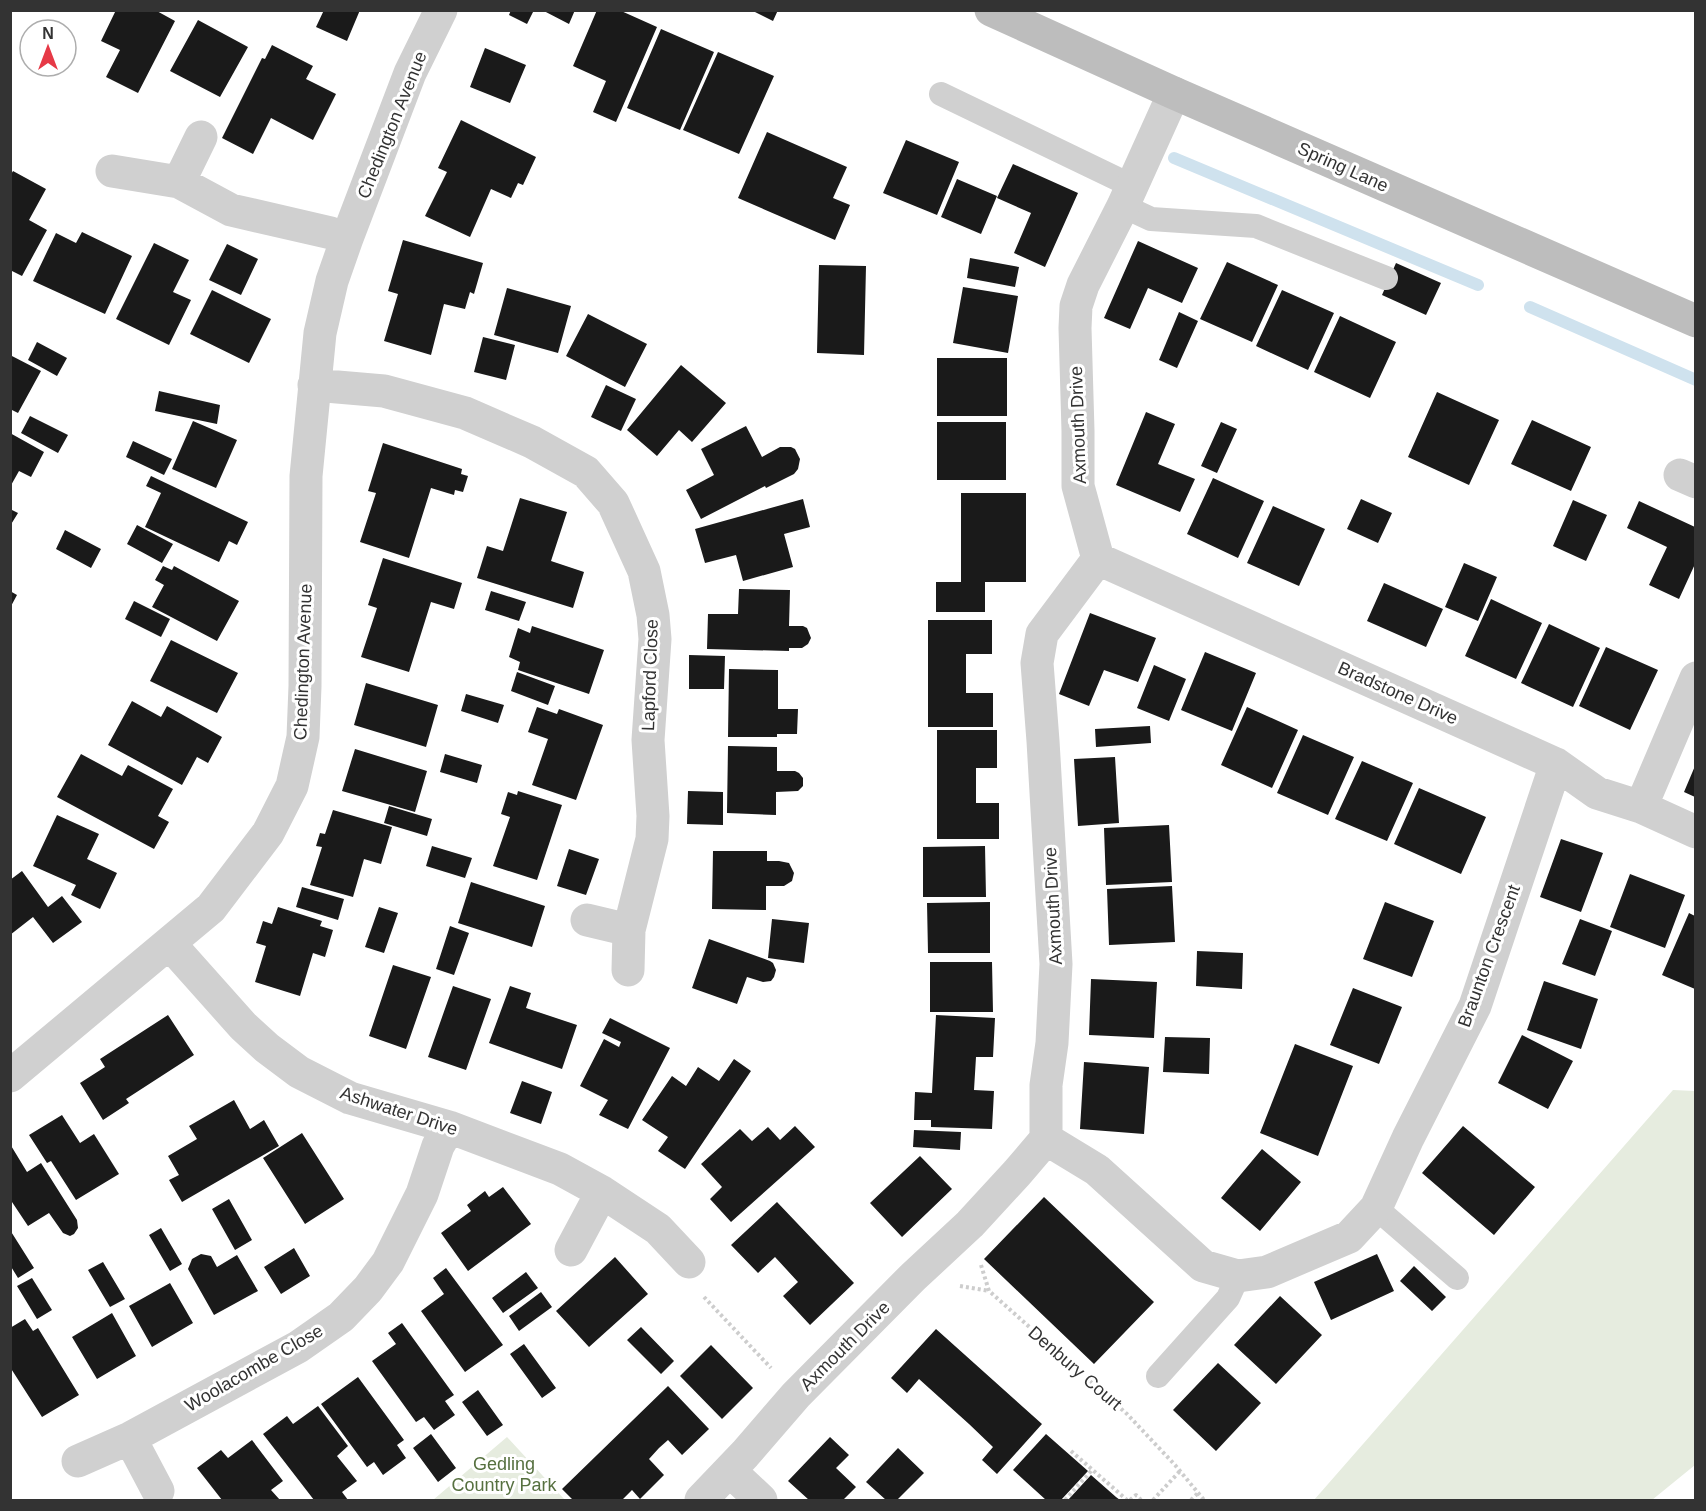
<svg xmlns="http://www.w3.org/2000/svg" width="1706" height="1511" viewBox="0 0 1706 1511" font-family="Helvetica,sans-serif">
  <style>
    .green { fill: #e6ecdf }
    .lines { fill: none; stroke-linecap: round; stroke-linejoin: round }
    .stream { stroke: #cfe2ee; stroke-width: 12 }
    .building { fill: #1a1a1a }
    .path { stroke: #cdcdcd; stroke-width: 4; stroke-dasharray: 3 3; stroke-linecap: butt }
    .lane { stroke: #d0d0d0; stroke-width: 24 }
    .street { stroke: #d0d0d0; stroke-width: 33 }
    .secondary { stroke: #bdbdbd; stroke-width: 33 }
    .labels { text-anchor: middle; stroke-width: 6; stroke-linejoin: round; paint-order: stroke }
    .street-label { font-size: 18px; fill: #333; stroke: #fff }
    .park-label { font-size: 18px; fill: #56703f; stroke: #fff }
  </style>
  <rect width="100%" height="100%" fill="#fff"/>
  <path class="green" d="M 1673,1090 L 1695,1091 L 1695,1465 L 1652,1500 L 1314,1500 Z
    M 507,1437 L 565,1500 L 433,1500 Z"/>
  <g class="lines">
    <path class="stream" d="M 1174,158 L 1478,285
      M 1530,307 L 1696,380"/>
  </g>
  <path class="building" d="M 116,10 L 155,10 L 175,21 L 138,93 L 106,77 L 120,50 L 101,41 Z
    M 324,10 L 360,10 L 347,41 L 316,27 Z
    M 511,10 L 534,10 L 527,24 L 509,15 Z
    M 542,10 L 575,10 L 569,24 Z
    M 597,10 L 619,10 L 657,27 L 616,122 L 593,112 L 606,81 L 573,66 Z
    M 751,10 L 778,10 L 773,21 Z
    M 198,20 L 248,47 L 220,97 L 170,71 Z
    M 661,29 L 714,52 L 680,130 L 627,108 Z
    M 272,45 L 313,66 L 306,79 L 336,94 L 313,140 L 271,118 L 253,154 L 222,138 L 262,58 L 265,59 Z
    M 485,48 L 526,65 L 510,103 L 470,87 Z
    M 718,52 L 774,76 L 739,154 L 683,130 Z
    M 461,120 L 536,157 L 523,185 L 518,183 L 511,198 L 491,189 L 470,237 L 425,216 L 447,172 L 438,168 Z
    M 767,132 L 847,167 L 833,198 L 850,205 L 835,240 L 738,198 Z
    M 906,140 L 959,162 L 937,215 L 883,193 Z
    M 1013,164 L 1078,193 L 1045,267 L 1014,253 L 1031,213 L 997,198 Z
    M 13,171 L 46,189 L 29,220 L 47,230 L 22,276 L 10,270 L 10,176 Z
    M 957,179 L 997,196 L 981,234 L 941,217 Z
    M 82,232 L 132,256 L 105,314 L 33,281 L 56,233 L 76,243 Z
    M 403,240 L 483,263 L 474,294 L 470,292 L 465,309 L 444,304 L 431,355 L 384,341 L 398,294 L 388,291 Z
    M 1138,241 L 1198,268 L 1182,303 L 1148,288 L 1130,329 L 1104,318 Z
    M 154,243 L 189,260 L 173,292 L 191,300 L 169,345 L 116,319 Z
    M 227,244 L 258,259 L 241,295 L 209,280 Z
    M 970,258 L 1019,267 L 1015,287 L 967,278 Z
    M 1227,262 L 1278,285 L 1252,342 L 1200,319 Z
    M 1396,263 L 1441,283 L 1426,315 L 1382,295 Z
    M 819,265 L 866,266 L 864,355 L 817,353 Z
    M 963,287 L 1018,296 L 1008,353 L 953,343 Z
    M 507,288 L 571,306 L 558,353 L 494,335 Z
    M 212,290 L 271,319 L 249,363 L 190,334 Z
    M 1282,290 L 1334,313 L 1308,370 L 1256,346 Z
    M 1179,312 L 1198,321 L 1177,368 L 1159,360 Z
    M 588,314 L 647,344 L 625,387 L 566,356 Z
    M 1340,316 L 1396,342 L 1370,398 L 1314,372 Z
    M 483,337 L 515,345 L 506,380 L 474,372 Z
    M 37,342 L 67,358 L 57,376 L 28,360 Z
    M 10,355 L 41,371 L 18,413 L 10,409 Z
    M 937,358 L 1007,358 L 1007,416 L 937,416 Z
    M 681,365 L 726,403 L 692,442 L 679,430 L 657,456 L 627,430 Z
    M 606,385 L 636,399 L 621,431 L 591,417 Z
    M 159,391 L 220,405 L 217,424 L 155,411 Z
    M 1437,392 L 1499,420 L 1469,485 L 1408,457 Z
    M 1146,412 L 1175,424 L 1158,464 L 1195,479 L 1180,512 L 1116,485 Z
    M 30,416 L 68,435 L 58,453 L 21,433 Z
    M 1532,420 L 1591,447 L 1571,491 L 1511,464 Z
    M 193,421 L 237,440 L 216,488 L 172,469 Z
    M 937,422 L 1006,422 L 1006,480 L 937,480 Z
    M 1221,422 L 1237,429 L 1217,473 L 1201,466 Z
    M 746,426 L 762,457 L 780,447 L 791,447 L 795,449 L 800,459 L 798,469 L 794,474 L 766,488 L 765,486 L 701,519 L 686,490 L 714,475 L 701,449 Z
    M 10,433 L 44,452 L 31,477 L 19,471 L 10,487 Z
    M 133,441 L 172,459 L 164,475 L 126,457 Z
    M 383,443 L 462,469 L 461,474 L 468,476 L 463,492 L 455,490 L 454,495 L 431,488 L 409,558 L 360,542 L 376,493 L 368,491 Z
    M 151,476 L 248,522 L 237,545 L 229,541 L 219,562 L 145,527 L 161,493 L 146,486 Z
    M 1213,478 L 1264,501 L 1238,558 L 1187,534 Z
    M 961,493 L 1026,493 L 1026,582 L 985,582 L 985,612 L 936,612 L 936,582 L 961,582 Z
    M 520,498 L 567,512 L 551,561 L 584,572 L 573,608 L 477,578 L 487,546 L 503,551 Z
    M 803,499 L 810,527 L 784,534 L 793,567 L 743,581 L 736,555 L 705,563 L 695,529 Z
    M 1361,499 L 1392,513 L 1378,543 L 1347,529 Z
    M 1573,500 L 1607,515 L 1586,561 L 1553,546 Z
    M 1639,501 L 1695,527 L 1695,564 L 1679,599 L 1649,585 L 1667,547 L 1627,528 Z
    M 1273,506 L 1325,529 L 1299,586 L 1247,563 Z
    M 10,509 L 18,513 L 10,526 Z
    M 137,525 L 173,544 L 162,563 L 127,544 Z
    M 65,530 L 101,549 L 91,568 L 56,549 Z
    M 383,558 L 462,583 L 454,609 L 431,602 L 409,672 L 361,657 L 377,608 L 368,605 Z
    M 1464,563 L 1497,577 L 1478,621 L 1445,607 Z
    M 163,566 L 172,570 L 174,566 L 239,601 L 217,641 L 152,607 L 164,585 L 155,580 Z
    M 1384,583 L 1443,609 L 1426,647 L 1367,621 Z
    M 739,589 L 790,590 L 789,626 L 803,626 L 807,628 L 811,638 L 808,644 L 802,648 L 789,648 L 789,651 L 707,649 L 708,614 L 738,614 Z
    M 10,591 L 17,595 L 10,608 Z
    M 491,591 L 526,602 L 519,621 L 485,610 Z
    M 1491,599 L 1542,623 L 1516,679 L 1465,656 Z
    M 134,601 L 170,619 L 161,637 L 125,619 Z
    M 1090,613 L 1156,638 L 1138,682 L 1104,670 L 1089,706 L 1059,694 Z
    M 928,620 L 992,620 L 992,654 L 966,654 L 966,693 L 993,693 L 993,727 L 928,727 Z
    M 1549,624 L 1600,648 L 1573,707 L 1521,683 Z
    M 532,626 L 604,650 L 589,694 L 518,670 L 520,662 L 509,657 L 518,628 L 530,633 Z
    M 171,640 L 238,673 L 217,713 L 150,681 Z
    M 1606,647 L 1658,670 L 1630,730 L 1579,706 Z
    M 1205,652 L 1256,673 L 1232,731 L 1181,710 Z
    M 689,655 L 725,656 L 724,689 L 689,689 Z
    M 1154,665 L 1186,679 L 1169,721 L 1137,708 Z
    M 729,669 L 778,670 L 778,709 L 798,709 L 797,734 L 777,734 L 777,737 L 728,737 Z
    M 517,672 L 555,686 L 548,705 L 511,691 Z
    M 366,683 L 438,705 L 426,747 L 354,725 Z
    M 466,694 L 504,705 L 498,723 L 461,711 Z
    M 132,701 L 161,717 L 167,706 L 222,737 L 208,763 L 197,757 L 182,785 L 108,745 Z
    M 537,707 L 557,714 L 559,709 L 603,725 L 576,800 L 532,785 L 548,739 L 528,732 Z
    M 1247,707 L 1298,730 L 1272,788 L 1221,765 Z
    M 1150,726 L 1151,743 L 1096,747 L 1095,729 Z
    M 937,730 L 997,730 L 997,768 L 976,768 L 976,803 L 999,803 L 999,839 L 937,839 Z
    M 1303,735 L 1354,757 L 1328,815 L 1277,793 Z
    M 728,746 L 777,747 L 777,771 L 795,771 L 799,773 L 803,778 L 803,786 L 798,791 L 776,792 L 776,815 L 727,813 Z
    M 355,749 L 427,771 L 415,812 L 342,791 Z
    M 81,754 L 122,776 L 128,765 L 173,789 L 158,816 L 169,822 L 154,849 L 57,797 Z
    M 445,754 L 482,765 L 477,783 L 440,772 Z
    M 1115,757 L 1119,823 L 1078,826 L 1074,759 Z
    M 1362,761 L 1413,783 L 1387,841 L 1335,819 Z
    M 1695,766 L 1695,797 L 1684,792 Z
    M 1419,788 L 1486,817 L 1461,874 L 1394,844 Z
    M 518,791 L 562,805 L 537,880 L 493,866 L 510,817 L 501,814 L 508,792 L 517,795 Z
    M 688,791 L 723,792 L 723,825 L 687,824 Z
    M 389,806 L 432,819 L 427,836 L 384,823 Z
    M 333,810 L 392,827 L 381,864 L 364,859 L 353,897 L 310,885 L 322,847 L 316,846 L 320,833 L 325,834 Z
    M 57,815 L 99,834 L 87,859 L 117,873 L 100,909 L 71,895 L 76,885 L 33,866 Z
    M 1169,825 L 1172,882 L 1106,885 L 1104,828 Z
    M 1561,839 L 1603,853 L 1581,912 L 1540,897 Z
    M 432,846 L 472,858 L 465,878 L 426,866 Z
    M 985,846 L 986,897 L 923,897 L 923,847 Z
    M 569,849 L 599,859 L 586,895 L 557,886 Z
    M 713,851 L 767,851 L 767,861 L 779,861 L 789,863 L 794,873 L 792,881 L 784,886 L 766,886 L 766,910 L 712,909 Z
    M 22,871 L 48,907 L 62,896 L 82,922 L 53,943 L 33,917 L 10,935 L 10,880 Z
    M 1630,874 L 1685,895 L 1665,948 L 1610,927 Z
    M 471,882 L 545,906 L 532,947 L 458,923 Z
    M 1172,886 L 1175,942 L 1109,945 L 1107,889 Z
    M 302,887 L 344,899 L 338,920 L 296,907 Z
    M 990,902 L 990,953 L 928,953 L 927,903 Z
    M 1385,902 L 1434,921 L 1412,977 L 1363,959 Z
    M 278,907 L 322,921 L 320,926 L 333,930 L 325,957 L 313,953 L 300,996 L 255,982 L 266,946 L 256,943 L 263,921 L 272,924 Z
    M 379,907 L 398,913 L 384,953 L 365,947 Z
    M 1689,913 L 1695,916 L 1695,989 L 1662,975 Z
    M 772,919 L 809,923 L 804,963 L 768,958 Z
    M 1580,919 L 1612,931 L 1595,976 L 1562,964 Z
    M 450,926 L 469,933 L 454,975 L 436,969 Z
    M 709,939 L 770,961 L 773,963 L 776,970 L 774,977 L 771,981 L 763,982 L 747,977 L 737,1004 L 692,988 Z
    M 1197,951 L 1243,953 L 1242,989 L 1196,986 Z
    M 930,962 L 992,962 L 993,1012 L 930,1012 Z
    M 393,965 L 431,977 L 406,1049 L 369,1036 Z
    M 1091,979 L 1157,982 L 1154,1038 L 1089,1035 Z
    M 1544,981 L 1598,999 L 1581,1049 L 1527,1030 Z
    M 453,986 L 491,999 L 466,1070 L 428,1057 Z
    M 510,986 L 531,993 L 526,1008 L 577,1025 L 562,1069 L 489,1043 Z
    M 1353,988 L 1402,1007 L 1379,1064 L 1330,1045 Z
    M 168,1015 L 194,1055 L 126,1099 L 129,1103 L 103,1120 L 80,1083 L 105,1067 L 100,1059 Z
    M 936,1015 L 995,1018 L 993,1057 L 976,1057 L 974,1090 L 994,1091 L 992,1129 L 931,1127 L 931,1120 L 914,1120 L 915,1092 L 932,1093 Z
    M 610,1018 L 670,1048 L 628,1129 L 599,1115 L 608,1100 L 580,1086 L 604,1039 L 619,1047 L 621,1042 L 602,1033 Z
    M 1522,1035 L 1573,1061 L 1548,1109 L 1498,1083 Z
    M 1165,1037 L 1210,1038 L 1209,1074 L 1163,1072 Z
    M 1295,1044 L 1353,1066 L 1318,1156 L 1260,1133 Z
    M 734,1059 L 751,1071 L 685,1169 L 658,1151 L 668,1137 L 642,1120 L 672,1076 L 686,1086 L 698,1067 L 719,1081 Z
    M 1084,1062 L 1149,1067 L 1144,1134 L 1080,1129 Z
    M 522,1081 L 552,1092 L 541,1124 L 510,1113 Z
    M 234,1100 L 250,1129 L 264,1120 L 279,1146 L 182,1202 L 169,1180 L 179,1175 L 168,1156 L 197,1139 L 189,1126 Z
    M 62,1115 L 80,1143 L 94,1134 L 119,1174 L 76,1200 L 51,1161 L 47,1163 L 29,1135 Z
    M 795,1126 L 815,1147 L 731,1222 L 710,1199 L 722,1187 L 701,1164 L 740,1129 L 752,1141 L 768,1127 L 780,1140 Z
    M 1463,1126 L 1535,1187 L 1494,1235 L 1422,1173 Z
    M 914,1130 L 961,1132 L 960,1150 L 913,1147 Z
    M 302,1133 L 344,1199 L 305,1224 L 263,1158 Z
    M 10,1144 L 27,1172 L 41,1163 L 77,1220 L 78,1228 L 74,1234 L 70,1236 L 63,1233 L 49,1213 L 28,1226 L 10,1199 Z
    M 1262,1149 L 1301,1182 L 1260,1231 L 1221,1198 Z
    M 920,1156 L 952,1189 L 902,1237 L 870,1203 Z
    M 503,1187 L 531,1224 L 468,1271 L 441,1233 L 471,1211 L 467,1205 L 485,1191 L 489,1197 Z
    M 1044,1197 L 1154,1302 L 1094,1364 L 984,1259 Z
    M 229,1199 L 252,1240 L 235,1250 L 212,1209 Z
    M 777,1202 L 854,1283 L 810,1325 L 783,1296 L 798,1282 L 775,1257 L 758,1273 L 731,1245 Z
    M 161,1228 L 182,1264 L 170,1271 L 149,1235 Z
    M 10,1230 L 34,1268 L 18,1278 L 10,1265 Z
    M 294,1248 L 310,1276 L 281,1294 L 264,1267 Z
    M 201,1254 L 211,1256 L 217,1267 L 237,1255 L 258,1291 L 214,1315 L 188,1269 L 192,1259 Z
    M 1377,1254 L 1394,1291 L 1331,1320 L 1314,1282 Z
    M 615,1257 L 648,1294 L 589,1347 L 556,1311 Z
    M 103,1262 L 125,1299 L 110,1307 L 88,1270 Z
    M 1414,1266 L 1446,1297 L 1432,1311 L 1400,1281 Z
    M 446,1268 L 503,1345 L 465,1372 L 421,1311 L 444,1294 L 433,1278 Z
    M 526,1272 L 538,1288 L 503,1313 L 492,1298 Z
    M 32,1278 L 52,1310 L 37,1319 L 17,1286 Z
    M 170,1283 L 193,1323 L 152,1347 L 129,1306 Z
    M 541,1292 L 552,1307 L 519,1331 L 509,1316 Z
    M 1280,1296 L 1322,1335 L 1276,1384 L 1234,1345 Z
    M 112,1313 L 136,1356 L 97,1379 L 72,1337 Z
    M 25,1319 L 33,1331 L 38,1328 L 79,1395 L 42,1417 L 10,1367 L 10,1328 Z
    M 402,1323 L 454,1395 L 445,1401 L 455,1415 L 434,1430 L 424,1417 L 416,1422 L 372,1361 L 396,1344 L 388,1333 Z
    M 641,1327 L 674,1361 L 661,1374 L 627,1340 Z
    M 936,1329 L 1042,1424 L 997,1474 L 982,1460 L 993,1447 L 969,1424 L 919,1379 L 907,1393 L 891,1378 Z
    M 524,1344 L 556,1388 L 542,1398 L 510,1354 Z
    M 711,1345 L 753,1388 L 722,1419 L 680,1376 Z
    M 1218,1363 L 1261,1403 L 1216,1451 L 1173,1410 Z
    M 358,1377 L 404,1440 L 397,1445 L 406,1458 L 383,1475 L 374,1462 L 367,1467 L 321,1404 Z
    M 668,1386 L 709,1429 L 682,1455 L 668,1440 L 659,1448 L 649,1459 L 664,1475 L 640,1499 L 632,1490 L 622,1500 L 573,1500 L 562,1489 Z
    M 478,1390 L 503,1425 L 487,1436 L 462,1402 Z
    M 318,1406 L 348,1446 L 337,1456 L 357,1481 L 342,1492 L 348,1500 L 314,1500 L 263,1434 L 287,1416 L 293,1424 Z
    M 431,1434 L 456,1468 L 438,1482 L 413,1448 Z
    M 1046,1434 L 1088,1471 L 1061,1500 L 1046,1500 L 1013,1470 Z
    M 830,1437 L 849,1455 L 836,1468 L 856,1487 L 843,1500 L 809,1500 L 788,1481 Z
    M 252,1440 L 283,1481 L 271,1490 L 280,1500 L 222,1500 L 197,1468 L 221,1450 L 228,1458 Z
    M 898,1448 L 924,1473 L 897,1500 L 886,1500 L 866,1482 Z
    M 1091,1475 L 1116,1497 L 1120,1500 L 1068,1500 Z"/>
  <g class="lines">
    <path class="path" d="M 981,1265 L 989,1291 L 1127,1414 L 1175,1465 L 1204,1500
      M 960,1286 L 989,1291
      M 704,1297 L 771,1368
      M 1071,1451 L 1127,1500
      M 1065,1500 L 1092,1470
      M 1130,1500 L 1136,1495 L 1141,1500
      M 1153,1500 L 1180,1471
      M 1191,1500 L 1198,1493"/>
    <path class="lane" d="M 941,94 L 1132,186
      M 1123,206 L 1151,219 L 1256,226 L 1386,278
      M 1376,1208 L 1457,1278
      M 1158,1376 L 1228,1298 L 1238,1276"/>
    <path class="street" d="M 112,171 L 179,182 L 231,210 L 331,233 L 346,241
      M 179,182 L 201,137
      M 314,385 L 384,391 L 465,413 L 532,442 L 586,472 L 613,503 L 644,571 L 653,615 L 655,639 L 648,740 L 653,816 L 652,839 L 629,930 L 628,970
      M 1680,475 L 1696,482
      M 1098,559 L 1556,764 L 1597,793 L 1641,807 L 1696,832
      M 1641,807 L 1696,678
      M 587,920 L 629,930
      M 169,943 L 243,1026 L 267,1048 L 299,1072 L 350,1098 L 449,1127 L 560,1169 L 602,1192 L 658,1229 L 689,1262
      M 10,1076 L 211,908 L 268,833 L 292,786 L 303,737 L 305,686 L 306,476 L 320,333 L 332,281 L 346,241 L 410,73 L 441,10
      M 1046,1139 L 1097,1170 L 1203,1266 L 1238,1276 L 1267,1272 L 1349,1237 L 1376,1208 L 1408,1138 L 1475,1006 L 1556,764
      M 571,1250 L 602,1192
      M 130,1438 L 158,1491
      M 78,1461 L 130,1438 L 298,1347 L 341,1317 L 368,1289 L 388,1262 L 422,1194 L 438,1146 L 449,1127
      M 730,1471 L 761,1500
      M 701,1500 L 745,1454 L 796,1395 L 913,1277 L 970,1224 L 1017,1173 L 1046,1139 L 1046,1085 L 1052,1043 L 1056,964 L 1043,741 L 1037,663 L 1042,634 L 1098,559 L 1078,486 L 1078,431 L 1075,328 L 1076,306 L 1083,285 L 1123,206 L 1174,93"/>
    <path class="secondary" d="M 991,10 L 1174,93 L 1696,321"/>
  </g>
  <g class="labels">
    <g class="street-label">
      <text transform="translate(392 125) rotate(-68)" y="6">Chedington Avenue</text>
      <text transform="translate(1343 167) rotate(24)" y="6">Spring Lane</text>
      <text transform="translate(1078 425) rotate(-92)" y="6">Axmouth Drive</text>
      <text transform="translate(303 662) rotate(-88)" y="6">Chedington Avenue</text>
      <text transform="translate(650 675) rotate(-88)" y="6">Lapford Close</text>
      <text transform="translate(1398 693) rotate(24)" y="6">Bradstone Drive</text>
      <text transform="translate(1053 906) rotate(-93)" y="6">Axmouth Drive</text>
      <text transform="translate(1489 956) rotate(-70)" y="6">Braunton Crescent</text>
      <text transform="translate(399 1111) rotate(18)" y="6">Ashwater Drive</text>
      <text transform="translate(845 1346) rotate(-45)" y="6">Axmouth Drive</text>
      <text transform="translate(254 1368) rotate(-30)" y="6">Woolacombe Close</text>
      <text transform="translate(1075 1368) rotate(41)" y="6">Denbury Court</text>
    </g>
    <g class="park-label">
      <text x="504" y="1470">Gedling<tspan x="504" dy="21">Country Park</tspan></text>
    </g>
  </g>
  <rect width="1706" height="1511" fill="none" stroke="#333333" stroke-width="24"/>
  <g transform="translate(48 48)"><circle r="28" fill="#ffffff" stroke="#adadad" stroke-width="1.5"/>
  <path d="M0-4.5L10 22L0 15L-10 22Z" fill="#e63946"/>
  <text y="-9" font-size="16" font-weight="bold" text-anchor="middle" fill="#333333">N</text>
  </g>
</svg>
